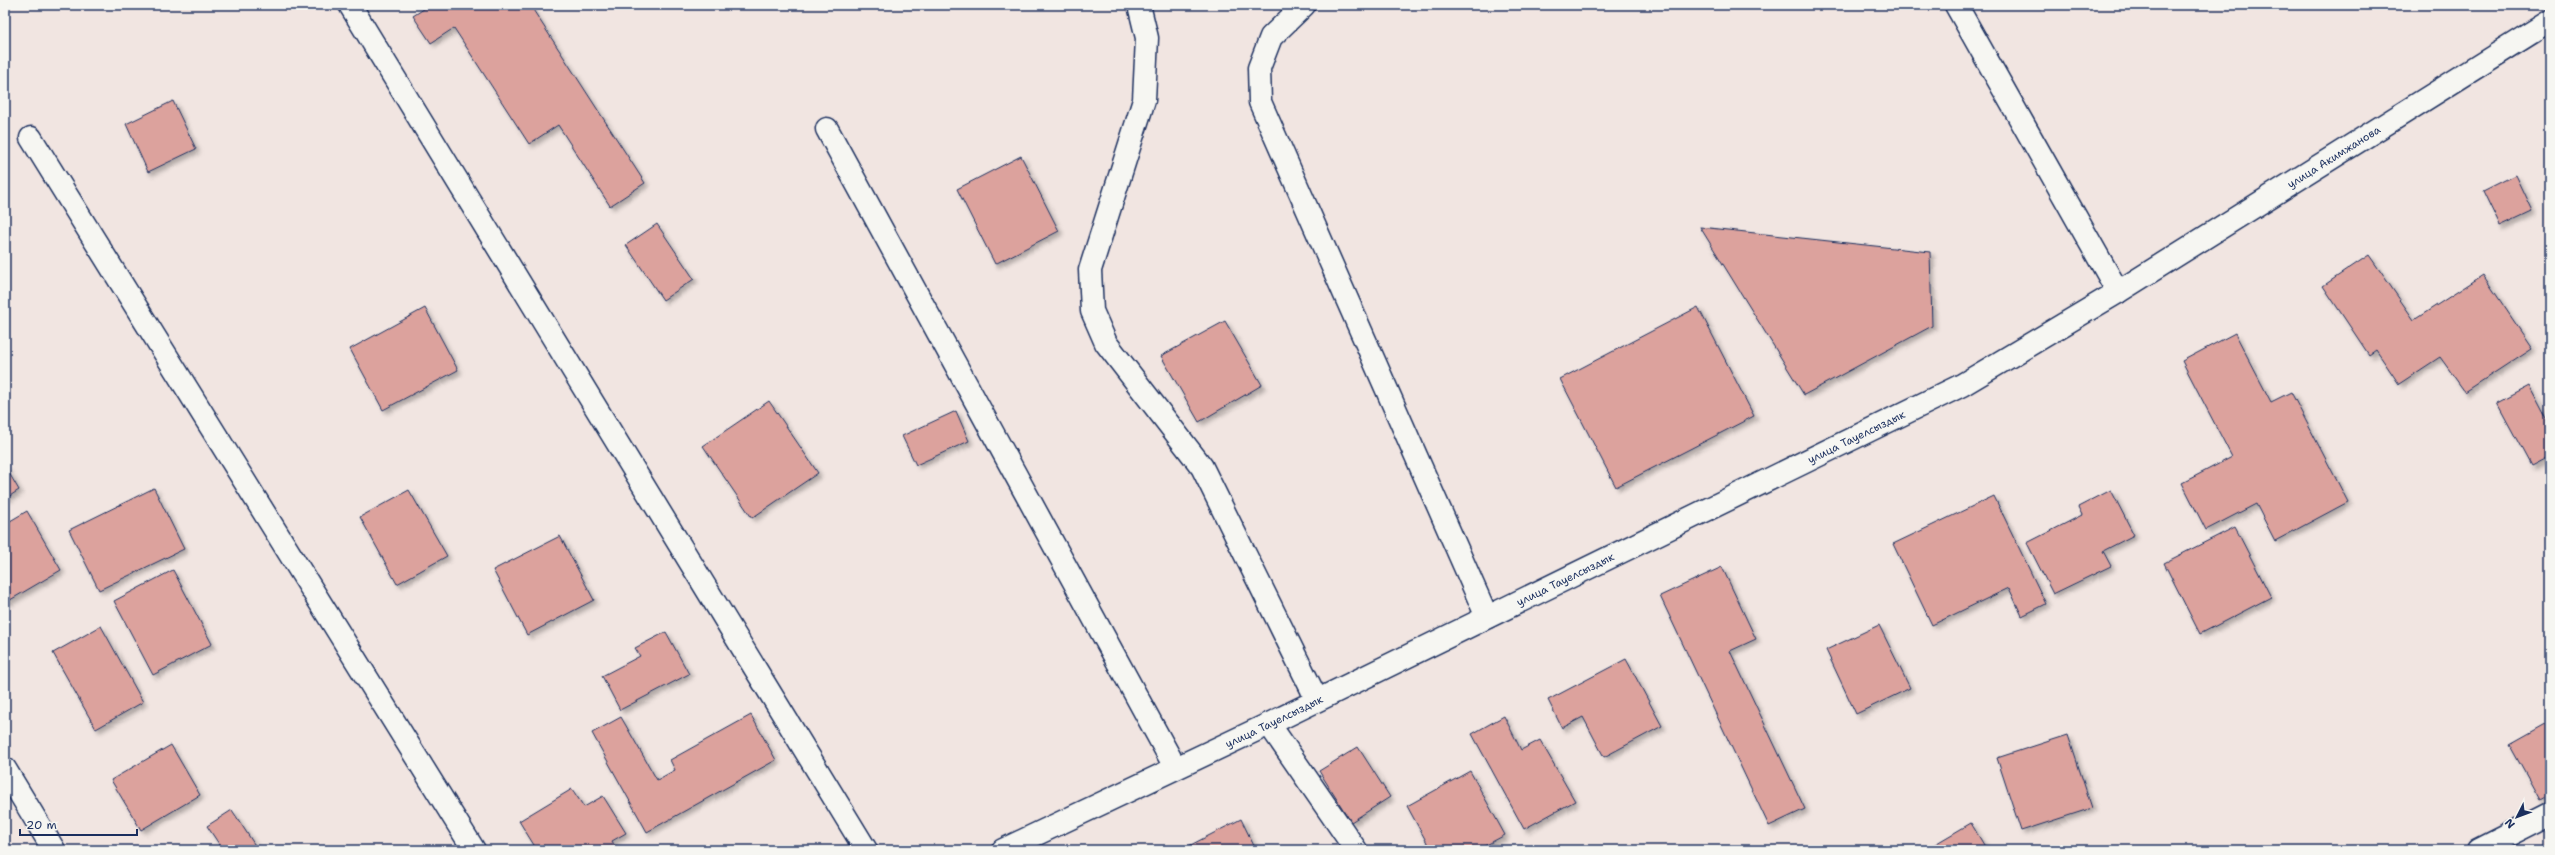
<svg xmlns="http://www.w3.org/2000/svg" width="2555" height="855" viewBox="0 0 2555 855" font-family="'Shantell Sans',sans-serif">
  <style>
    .building { fill: #dca29d; stroke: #1b2f5e; filter: url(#shadow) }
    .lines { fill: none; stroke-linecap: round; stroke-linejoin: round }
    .minor-casing { stroke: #1b2f5e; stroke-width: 25 }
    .tertiary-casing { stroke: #1b2f5e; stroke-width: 25 }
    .minor { stroke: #f6f6f2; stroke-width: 22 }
    .tertiary { stroke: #f6f6f2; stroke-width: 22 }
    .labels { text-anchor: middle; stroke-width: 4; stroke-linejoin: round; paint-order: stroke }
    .street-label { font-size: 11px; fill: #1b2f5e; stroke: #f6f6f2 }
  </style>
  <defs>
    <filter id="shadow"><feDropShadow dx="3.5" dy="3.5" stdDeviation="2" flood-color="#0004"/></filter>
  </defs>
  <rect width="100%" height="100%" fill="#f1e5e1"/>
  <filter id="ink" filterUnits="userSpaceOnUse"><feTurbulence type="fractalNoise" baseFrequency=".025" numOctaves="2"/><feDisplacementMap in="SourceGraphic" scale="8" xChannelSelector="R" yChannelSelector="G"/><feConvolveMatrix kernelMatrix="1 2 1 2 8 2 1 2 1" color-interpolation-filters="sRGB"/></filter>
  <g filter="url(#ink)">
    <path class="building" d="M 430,5 L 530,5 L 645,183 L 610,206 L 558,125 L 529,144 L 454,28 L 431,43 L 413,16 Z
      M 173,101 L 196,149 L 148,172 L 126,124 Z
      M 1021,156 L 1059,231 L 995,264 L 957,189 Z
      M 2515,175 L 2532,211 L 2500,226 L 2483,191 Z
      M 657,224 L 694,279 L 663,300 L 626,245 Z
      M 1700,227 L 1930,252 L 1932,326 L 1804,395 Z
      M 2369,255 L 2414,320 L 2483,275 L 2532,348 L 2465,392 L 2440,357 L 2399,384 L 2376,350 L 2369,355 L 2323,286 Z
      M 1698,307 L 1754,416 L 1616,487 L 1560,379 Z
      M 425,308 L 458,370 L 383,410 L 350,349 Z
      M 1225,321 L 1262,385 L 1199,422 L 1161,356 Z
      M 2235,333 L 2271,402 L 2291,392 L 2348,502 L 2275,541 L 2256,504 L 2206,530 L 2182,483 L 2232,457 L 2182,361 Z
      M 2529,386 L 2550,426 L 2550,456 L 2531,466 L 2497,403 Z
      M 769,401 L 818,473 L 752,518 L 703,446 Z
      M 956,411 L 969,441 L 916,465 L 902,436 Z
      M 5,466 L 19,490 L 5,499 Z
      M 154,488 L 184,549 L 99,590 L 69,530 Z
      M 409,490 L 447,556 L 397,584 L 360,517 Z
      M 2111,490 L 2134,535 L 2103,551 L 2111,566 L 2053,594 L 2027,543 L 2082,515 L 2078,507 Z
      M 1994,496 L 2046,604 L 2022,616 L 2009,588 L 1932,625 L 1893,544 Z
      M 27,511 L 61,570 L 5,603 L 5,524 Z
      M 2235,527 L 2271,597 L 2200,634 L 2164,563 Z
      M 560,536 L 594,600 L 527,635 L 493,570 Z
      M 1722,567 L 1756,639 L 1730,651 L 1805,809 L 1769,826 L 1660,596 Z
      M 173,570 L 212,644 L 153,675 L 114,601 Z
      M 1879,625 L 1910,688 L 1856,714 L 1826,650 Z
      M 101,626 L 143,702 L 96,729 L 53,653 Z
      M 666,632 L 689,674 L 620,710 L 602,676 L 640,656 L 635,648 Z
      M 1626,659 L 1662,726 L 1604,757 L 1583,717 L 1562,728 L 1548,700 Z
      M 751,715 L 776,760 L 647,832 L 592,733 L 621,717 L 657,780 L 675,770 L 670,760 Z
      M 1504,716 L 1521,750 L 1540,740 L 1575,801 L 1524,829 L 1472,734 Z
      M 2550,721 L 2550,794 L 2540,800 L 2509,744 Z
      M 2068,735 L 2092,808 L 2021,831 L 1997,758 Z
      M 171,745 L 200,795 L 141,830 L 111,780 Z
      M 1358,747 L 1390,797 L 1351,822 L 1319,771 Z
      M 1470,771 L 1505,835 L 1477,850 L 1431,850 L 1407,806 Z
      M 572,789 L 584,807 L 603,796 L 626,833 L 612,841 L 617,850 L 537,850 L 519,821 Z
      M 232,810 L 258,850 L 223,850 L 207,826 Z
      M 1241,819 L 1256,850 L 1181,850 Z
      M 1971,823 L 1987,850 L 1925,850 Z"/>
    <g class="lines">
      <g class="minor-casing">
        <path id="minor" d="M 350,5 L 866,850
          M 1139,5 L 1147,38 L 1144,100 L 1090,270 L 1092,311 L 1106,343 L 1202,467 L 1317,700
          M 1304,5 L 1271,37 L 1259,68 L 1260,102 L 1487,617
          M 1956,5 L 2118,292
          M 827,129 L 1175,767
          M 31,138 L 474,850
          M 1269,724 L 1356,850
          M 5,769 L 54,850
          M 2479,850 L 2550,814"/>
      </g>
      <g class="tertiary-casing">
        <g id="tertiary">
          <path id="s1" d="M 1003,850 L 1269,724 L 1962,385 L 2118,292 L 2550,21"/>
        </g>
      </g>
      <use href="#minor" class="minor"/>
      <use href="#tertiary" class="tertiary"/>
    </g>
  </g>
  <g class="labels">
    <g class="street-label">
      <text dy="4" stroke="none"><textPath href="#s1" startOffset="1502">улица Акимжанова</textPath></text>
      <text dy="4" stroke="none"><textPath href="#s1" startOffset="948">улица Тауелсыздык</textPath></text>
      <text dy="4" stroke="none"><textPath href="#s1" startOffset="624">улица Тауелсыздык</textPath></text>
      <text dy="4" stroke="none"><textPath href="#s1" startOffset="300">улица Тауелсыздык</textPath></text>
    </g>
  </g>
  <rect width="2555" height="855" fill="none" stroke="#f6f6f2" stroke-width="20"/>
  <rect x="10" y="10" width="2535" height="835" fill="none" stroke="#1b2f5e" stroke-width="1.5" filter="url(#ink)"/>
  <g transform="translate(2517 817) rotate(228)" stroke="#f6f6f2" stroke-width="3" paint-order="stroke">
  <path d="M0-3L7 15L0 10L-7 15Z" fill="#1b2f5e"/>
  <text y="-6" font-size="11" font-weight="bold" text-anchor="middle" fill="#1b2f5e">N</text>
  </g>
  <path d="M20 829v6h117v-6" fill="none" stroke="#1b2f5e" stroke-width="2"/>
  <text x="26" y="829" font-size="12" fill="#1b2f5e" stroke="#f6f6f2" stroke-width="3" paint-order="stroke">20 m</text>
</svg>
